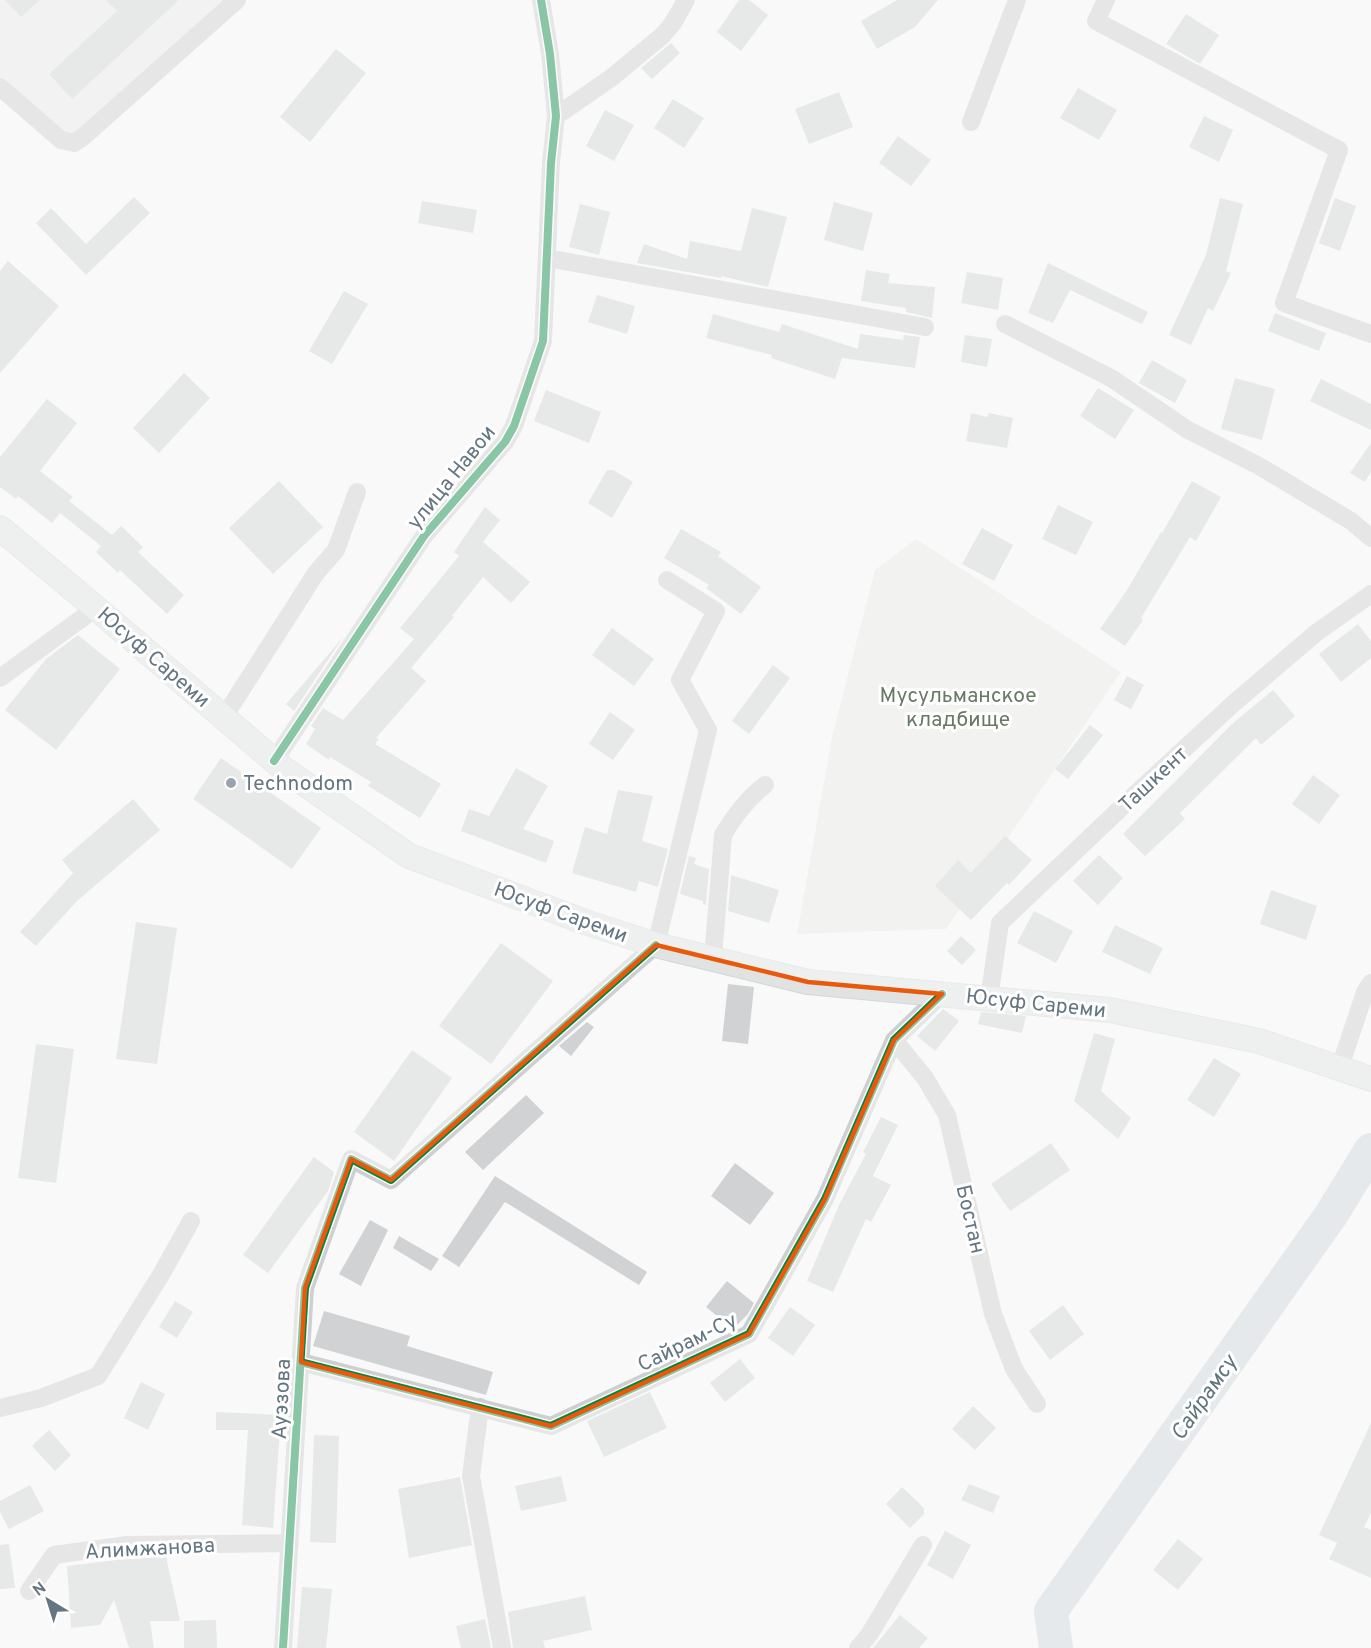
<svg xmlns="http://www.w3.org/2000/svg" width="1371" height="1648" viewBox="0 0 1371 1648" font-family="Overpass,sans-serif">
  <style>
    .built { fill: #e8e9e9 }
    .green { fill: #e8ebe6 }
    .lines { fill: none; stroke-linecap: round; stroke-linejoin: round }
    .river { stroke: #ced6d9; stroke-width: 34 }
    .building { fill: #d0d2d3 }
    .major-casing { stroke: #d5d6d7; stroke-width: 26 }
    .minor { stroke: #cecfd0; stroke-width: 18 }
    .major { stroke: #e1e2e2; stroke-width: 24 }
    .cycleway-casing { stroke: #fff; stroke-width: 11 }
    .cycleway { stroke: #00873e; stroke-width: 8 }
    .marked { fill: none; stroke: #e8590c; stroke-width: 4.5; stroke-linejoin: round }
    .poi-dot { fill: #99a4ac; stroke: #fff; stroke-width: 2 }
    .labels { text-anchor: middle; stroke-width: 6; stroke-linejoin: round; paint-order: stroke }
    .street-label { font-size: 21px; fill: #657683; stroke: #fff }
    .park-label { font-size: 21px; fill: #687a64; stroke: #fff }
    .poi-label { font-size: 21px; fill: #657683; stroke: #fff; text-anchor: start }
    .water-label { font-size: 22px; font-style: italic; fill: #60757c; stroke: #fff }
  </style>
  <rect width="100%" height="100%" fill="#f9f9f9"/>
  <path class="built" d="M 0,0 L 238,0 L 69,147 L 0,77 Z"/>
  <path class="green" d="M 916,539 L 1121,672 L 946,929 L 797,934 L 832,737 L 875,570 Z"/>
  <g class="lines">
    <path class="river" d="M 1056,1648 L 1051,1611 L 1331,1215 L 1371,1150"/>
  </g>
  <path class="building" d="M 5,0 L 40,0 L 21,17 Z
    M 106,0 L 179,0 L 72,99 L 49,74 L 117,11 Z
    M 739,0 L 749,0 L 768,15 L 741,51 L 717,32 Z
    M 897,0 L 938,0 L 915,27 L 877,49 L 861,21 Z
    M 1186,14 L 1219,35 L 1200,64 L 1166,44 Z
    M 671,43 L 680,53 L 652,79 L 641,68 Z
    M 336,49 L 366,73 L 310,142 L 280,117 Z
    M 1078,88 L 1117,110 L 1099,140 L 1060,118 Z
    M 839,92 L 853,127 L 809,144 L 795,109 Z
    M 673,99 L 704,118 L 684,148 L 654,128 Z
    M 605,110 L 634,125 L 614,161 L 586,146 Z
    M 1204,116 L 1233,130 L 1219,162 L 1189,147 Z
    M 898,136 L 931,160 L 911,186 L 879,163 Z
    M 134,197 L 150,213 L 86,275 L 36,223 L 51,208 L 86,244 Z
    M 1220,198 L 1243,204 L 1226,271 L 1231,273 L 1213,311 L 1208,308 L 1191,345 L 1169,335 L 1206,255 Z
    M 1335,198 L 1356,206 L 1340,251 L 1319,243 Z
    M 422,201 L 477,210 L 473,233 L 418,223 Z
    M 834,202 L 873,213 L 863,251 L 824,240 Z
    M 580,204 L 610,212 L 599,255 L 569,247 Z
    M 752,208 L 787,217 L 768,287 L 721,276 L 721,278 L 637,263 L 644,244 L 687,259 L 690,241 L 741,251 Z
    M 8,261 L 59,306 L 0,373 L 0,271 Z
    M 1048,263 L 1148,312 L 1142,324 L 1070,290 L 1053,323 L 1028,313 Z
    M 866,270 L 890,274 L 888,283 L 935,287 L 932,318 L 906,312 L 906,308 L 861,301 Z
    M 967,272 L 1003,278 L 998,310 L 961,303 Z
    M 344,291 L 368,304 L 332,364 L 309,351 Z
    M 597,295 L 635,306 L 627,334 L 588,322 Z
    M 1275,313 L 1326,333 L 1319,351 L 1268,331 Z
    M 713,314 L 779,332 L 782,324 L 858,349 L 860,334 L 903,340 L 904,335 L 920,337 L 915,368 L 842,358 L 835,379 L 771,358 L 772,355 L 706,338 Z
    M 965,335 L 992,339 L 987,367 L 961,362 Z
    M 1152,360 L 1187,380 L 1175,403 L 1139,383 Z
    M 184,373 L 210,398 L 159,453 L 133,428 Z
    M 1235,378 L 1275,389 L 1262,440 L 1221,429 Z
    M 1321,379 L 1371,404 L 1371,430 L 1310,401 Z
    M 1098,388 L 1134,410 L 1115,439 L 1080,416 Z
    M 546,390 L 601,412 L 589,443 L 534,421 Z
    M 47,399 L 77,423 L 40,471 L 73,497 L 69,501 L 112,535 L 121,526 L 143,547 L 138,552 L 184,595 L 167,614 L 120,570 L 118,573 L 96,552 L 101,546 L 60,513 L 52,523 L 18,496 L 16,499 L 0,487 L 0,457 Z
    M 971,413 L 987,417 L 989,413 L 1013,418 L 1007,448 L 966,441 Z
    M 1371,443 L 1371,472 L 1365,482 L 1350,473 Z
    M 607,470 L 613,470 L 633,482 L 612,518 L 588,503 Z
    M 279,481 L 323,527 L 273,574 L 229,528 Z
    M 1192,481 L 1221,497 L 1196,541 L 1190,537 L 1141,618 L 1143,620 L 1125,646 L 1100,629 L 1127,590 L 1161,532 L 1162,533 Z
    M 1058,505 L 1093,522 L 1076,555 L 1042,539 Z
    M 485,507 L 500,520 L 483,542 L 530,582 L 511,603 L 483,577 L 452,616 L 454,617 L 411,668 L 426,681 L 376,738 L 379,739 L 375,744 L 441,784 L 420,818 L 368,786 L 371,782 L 330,757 L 329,760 L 306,744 L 315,729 L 311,726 L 323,708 L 343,720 L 414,639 L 400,628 L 459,556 L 454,552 Z
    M 982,528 L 1013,545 L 994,581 L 962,564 Z
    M 681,529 L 721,552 L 718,556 L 761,587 L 741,614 L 706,588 L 709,585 L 664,558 Z
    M 1358,624 L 1371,641 L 1371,658 L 1341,682 L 1319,654 Z
    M 612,628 L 654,659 L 634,686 L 592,655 Z
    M 78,635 L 120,669 L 56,750 L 5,710 L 46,659 Z
    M 344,636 L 294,711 L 286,704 Z
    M 773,665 L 790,678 L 749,734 L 732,721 Z
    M 1127,676 L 1144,685 L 1131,709 L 1114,700 Z
    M 1273,690 L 1295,716 L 1261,745 L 1256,738 L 1180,813 L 1185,819 L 1145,856 L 1123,834 L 1232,724 Z
    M 610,712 L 635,730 L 613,760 L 589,744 Z
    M 1090,725 L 1103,735 L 1068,779 L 1055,769 Z
    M 221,758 L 321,828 L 292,869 L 193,799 Z
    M 516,768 L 548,786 L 523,829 L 554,841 L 546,863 L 461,831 L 469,809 L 489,816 Z
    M 1313,775 L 1340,795 L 1319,824 L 1292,804 Z
    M 618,790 L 653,796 L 642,841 L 668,849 L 658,887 L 639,881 L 636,892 L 572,873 L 585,827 L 607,834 Z
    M 133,799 L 160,830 L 77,901 L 36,946 L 20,932 L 73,873 L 62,860 Z
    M 1005,836 L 1032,860 L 1009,885 L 1007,883 L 971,920 L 935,886 L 958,860 L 971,873 Z
    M 1099,855 L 1123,878 L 1098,905 L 1073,881 Z
    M 689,856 L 696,858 L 694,864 L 709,869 L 706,905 L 703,904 L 703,901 L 680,894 Z
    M 731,875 L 779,890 L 769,923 L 728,911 Z
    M 1271,890 L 1317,906 L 1306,940 L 1260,924 Z
    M 1034,911 L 1073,931 L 1056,963 L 1017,943 Z
    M 136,922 L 177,928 L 157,1064 L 116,1059 Z
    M 1115,925 L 1163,948 L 1150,974 L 1102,952 Z
    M 961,936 L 976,950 L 962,965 L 947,951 Z
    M 501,943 L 553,981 L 491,1064 L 439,1026 Z
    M 728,984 L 754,987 L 748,1044 L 722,1041 Z
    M 943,1009 L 959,1021 L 935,1051 L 917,1036 Z
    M 981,1012 L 1026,1016 L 1022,1033 L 978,1024 Z
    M 587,1022 L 594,1027 L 571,1056 L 559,1046 Z
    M 1094,1033 L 1115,1039 L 1101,1091 L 1131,1118 L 1118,1139 L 1074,1101 Z
    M 36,1044 L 74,1049 L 56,1183 L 18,1178 Z
    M 412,1050 L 452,1078 L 394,1161 L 354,1132 Z
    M 1214,1058 L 1241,1074 L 1214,1117 L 1187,1100 Z
    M 526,1095 L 544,1113 L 483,1170 L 465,1152 Z
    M 881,1117 L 898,1125 L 873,1176 L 891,1185 L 871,1222 L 866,1219 L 833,1292 L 807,1281 L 839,1205 L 866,1154 L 863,1152 Z
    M 1051,1143 L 1070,1170 L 1010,1211 L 991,1184 Z
    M 314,1157 L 334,1172 L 328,1191 L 268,1273 L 243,1255 Z
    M 735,1163 L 774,1193 L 750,1225 L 711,1196 Z
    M 495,1176 L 647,1272 L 639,1285 L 505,1202 L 459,1267 L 442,1256 Z
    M 370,1220 L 388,1230 L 361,1286 L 339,1274 Z
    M 399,1236 L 439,1259 L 431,1271 L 393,1248 Z
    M 727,1281 L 754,1303 L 748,1314 L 733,1329 L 706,1307 Z
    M 175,1301 L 193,1312 L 177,1338 L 159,1327 Z
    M 1063,1305 L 1084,1334 L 1050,1360 L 1029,1331 Z
    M 790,1307 L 815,1325 L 793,1356 L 768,1338 Z
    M 324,1311 L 410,1336 L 407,1346 L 493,1372 L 486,1395 L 313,1346 Z
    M 740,1359 L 755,1378 L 725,1402 L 710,1383 Z
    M 141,1382 L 165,1394 L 148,1430 L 124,1418 Z
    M 650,1392 L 667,1428 L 604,1457 L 587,1421 Z
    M 973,1406 L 996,1428 L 975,1450 L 952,1429 Z
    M 216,1412 L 281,1415 L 273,1528 L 242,1525 L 248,1430 L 216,1430 Z
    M 1371,1423 L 1371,1513 L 1364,1527 L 1371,1530 L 1371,1578 L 1329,1559 L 1337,1543 L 1319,1535 Z
    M 49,1430 L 71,1455 L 55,1471 L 32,1446 Z
    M 314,1435 L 339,1436 L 336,1543 L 310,1542 Z
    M 561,1476 L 567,1501 L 521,1511 L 515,1486 Z
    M 460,1477 L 472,1545 L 409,1558 L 398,1489 Z
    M 969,1484 L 1000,1496 L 993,1513 L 961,1500 Z
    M 30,1485 L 44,1511 L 9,1529 L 0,1512 L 0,1501 Z
    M 902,1487 L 924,1508 L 924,1514 L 910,1528 L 886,1504 Z
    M 945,1531 L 971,1545 L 953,1579 L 927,1565 Z
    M 1178,1539 L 1203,1559 L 1178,1590 L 1153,1570 Z
    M 9,1544 L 15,1588 L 0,1589 L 0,1545 Z
    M 149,1556 L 166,1556 L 180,1621 L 150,1621 L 154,1648 L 129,1648 L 114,1600 L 100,1625 L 71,1628 L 67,1566 Z
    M 302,1587 L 332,1589 L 326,1648 L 297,1648 Z
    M 585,1596 L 592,1630 L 543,1641 L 545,1648 L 513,1648 L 508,1612 Z
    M 900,1615 L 928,1638 L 919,1648 L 873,1648 Z
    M 485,1619 L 491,1648 L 461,1648 L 456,1626 Z
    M 216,1620 L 217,1648 L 184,1648 L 184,1621 Z"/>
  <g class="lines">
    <g class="major-casing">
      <path id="major" d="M 0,528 L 96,608 L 285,770 L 409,856 L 585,922 L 656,945 L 808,982 L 1110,1010 L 1259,1041 L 1371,1079"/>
    </g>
    <path class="minor" d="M 1106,0 L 1096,21 L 1339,150 L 1284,303 L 1371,334
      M 0,87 L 61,140 L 74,143 L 83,137 L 237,0
      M 556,116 L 611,78 L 662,36 L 673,23 L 686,0
      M 971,122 L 1017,0
      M 547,258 L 925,327
      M 1005,324 L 1111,378 L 1188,430 L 1259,466 L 1351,521 L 1371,538
      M 0,678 L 96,608
      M 224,717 L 316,573 L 336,550 L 357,492
      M 274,761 L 424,536 L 505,442 L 514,426 L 543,341 L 551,163 L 556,116 L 550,54 L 541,0
      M 713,958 L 723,835 C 734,816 747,799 765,785
      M 989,999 L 1000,923 L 1145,785 L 1234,703 L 1316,633 L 1371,594
      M 894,1040 L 925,1078 L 947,1115 L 993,1314 L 1014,1369 L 1037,1404
      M 1340,1067 L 1365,992 L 1371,983
      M 301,1362 L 551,1426 L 749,1334 L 825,1199 L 894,1040 L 942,994
      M 480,1407 L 471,1476 L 502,1648
      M 0,1408 L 41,1398 L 98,1376 L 162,1273 L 191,1221
      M 29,1591 L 54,1555 L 127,1545 L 290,1543
      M 283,1648 L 305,1288 L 351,1159 L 391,1180 L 656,945 L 708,730 L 680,680 L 716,611 L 667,580
      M 858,1648 L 869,1635 L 923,1545"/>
    <use href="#major" class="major"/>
    <g class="cycleway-casing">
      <path id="cycleway" d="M 274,761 L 424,536 L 505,442 L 514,426 L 543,341 L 551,163 L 556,116 L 550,54 L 541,0
        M 301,1362 L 551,1426 L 749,1334 L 825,1199 L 894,1040 L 942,994
        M 283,1648 L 305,1288 L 351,1159 L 391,1180 L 656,945"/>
    </g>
    <use href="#cycleway" class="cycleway"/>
  </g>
  <path d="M0 0H1371V1648H0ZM 656,945 L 808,982 L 942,994 L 894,1040 L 825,1199 L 749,1334 L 551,1426 L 301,1362 L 305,1288 L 351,1159 L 391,1180 Z" fill="#f9f9f9" fill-opacity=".55" fill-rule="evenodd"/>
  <path class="marked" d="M 656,945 L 808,982 L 942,994 L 894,1040 L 825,1199 L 749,1334 L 551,1426 L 301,1362 L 305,1288 L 351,1159 L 391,1180 Z"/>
  <circle class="poi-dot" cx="231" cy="783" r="6"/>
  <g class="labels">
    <g class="street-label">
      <text transform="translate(451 477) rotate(-51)" y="7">улица Навои</text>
      <text transform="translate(154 657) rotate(41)" y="7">Юсуф Сареми</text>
      <text transform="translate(1153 779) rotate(-43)" y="7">Ташкент</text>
      <text transform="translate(561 912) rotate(20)" y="7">Юсуф Сареми</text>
      <text transform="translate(1036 1003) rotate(6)" y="7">Юсуф Сареми</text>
      <text transform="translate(971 1219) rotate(77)" y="7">Бостан</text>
      <text transform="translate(687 1342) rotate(-26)" y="7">Сайрам-Су</text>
      <text transform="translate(281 1399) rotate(-87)" y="7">Ауэзова</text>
      <text transform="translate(150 1548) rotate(-3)" y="7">Алимжанова</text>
    </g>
    <g class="park-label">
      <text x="958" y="702">Мусульманское<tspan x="958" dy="24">кладбище</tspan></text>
    </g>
    <g class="poi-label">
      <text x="243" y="790">Technodom</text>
    </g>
    <g class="water-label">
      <text transform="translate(1203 1397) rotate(-55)" y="8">Сайрамсу</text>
    </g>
  </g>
  <g transform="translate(48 1600) rotate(322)" stroke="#ffffff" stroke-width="4.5" paint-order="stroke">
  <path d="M0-4.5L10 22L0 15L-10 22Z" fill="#657683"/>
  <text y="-9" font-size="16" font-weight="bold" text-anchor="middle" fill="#657683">N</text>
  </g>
</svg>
